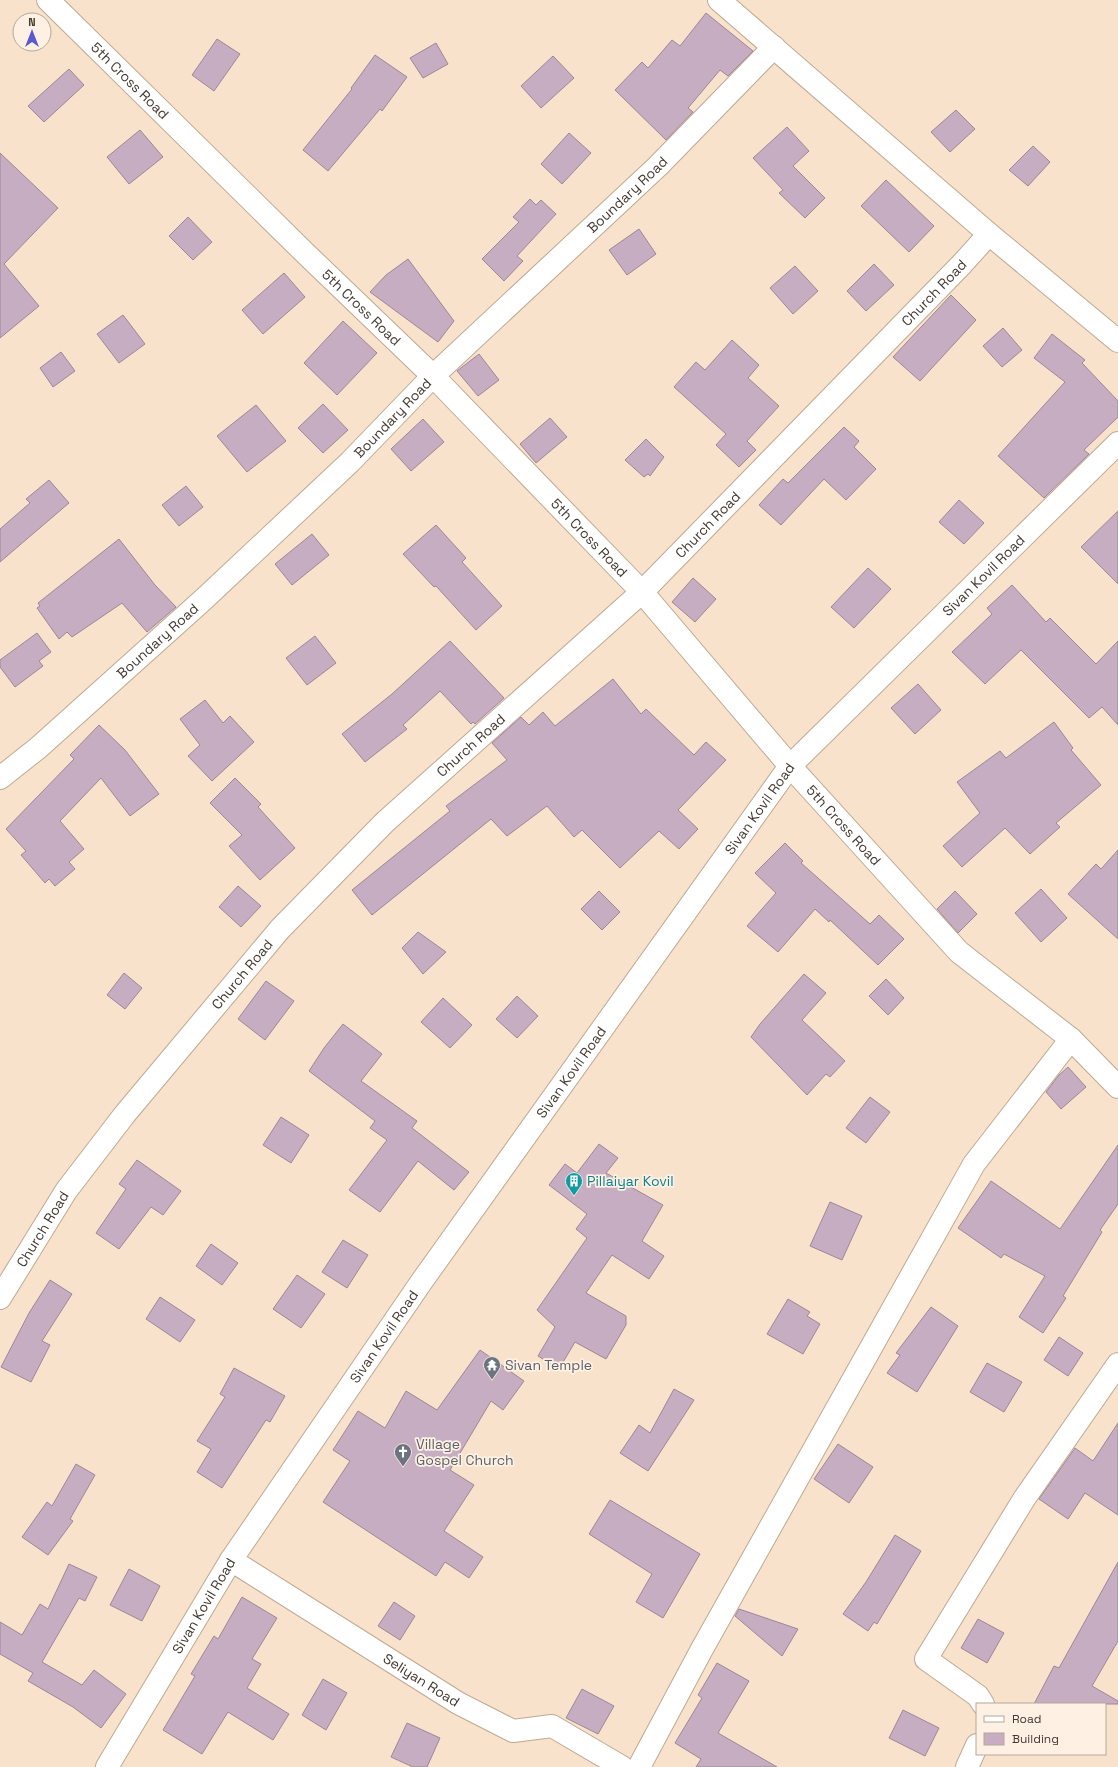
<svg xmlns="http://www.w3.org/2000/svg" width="1118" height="1767" viewBox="0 0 1118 1767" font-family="'Space Grotesk',sans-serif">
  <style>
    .building { fill: #c6adc1; stroke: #9e8699 }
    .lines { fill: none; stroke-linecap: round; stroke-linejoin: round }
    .minor-casing { stroke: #bea992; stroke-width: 24 }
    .minor { stroke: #fff; stroke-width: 22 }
    .labels { text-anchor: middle; stroke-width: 3.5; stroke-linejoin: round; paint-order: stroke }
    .street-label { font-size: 14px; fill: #433a31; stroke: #fef1e3 }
    .culture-label { font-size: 14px; fill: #0d838f; stroke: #fef1e3; text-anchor: start }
    .worship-label { font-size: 14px; fill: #5b616d; stroke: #fef1e3; text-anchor: start }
  </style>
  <rect width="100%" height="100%" fill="#f8e2cb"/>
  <path class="building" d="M 706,13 L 753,51 L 728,76 L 720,70 L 688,108 L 693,112 L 666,140 L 615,90 L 642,62 L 648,68 L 672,40 L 680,46 Z
    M 217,39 L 240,54 L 214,91 L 192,75 Z
    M 436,43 L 448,64 L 423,78 L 410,58 Z
    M 375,55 L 407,77 L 382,111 L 380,109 L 328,171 L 303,150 L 352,89 L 351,88 Z
    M 553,56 L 574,78 L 541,108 L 521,86 Z
    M 69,69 L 84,85 L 44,122 L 28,106 Z
    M 956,110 L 975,129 L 950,152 L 931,132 Z
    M 787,127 L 809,151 L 793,166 L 825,198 L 805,218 L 779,193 L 783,190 L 753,158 Z
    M 140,130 L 163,157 L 129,184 L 107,157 Z
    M 569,133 L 591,153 L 562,184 L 541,164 Z
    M 1033,146 L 1050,162 L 1028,186 L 1009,170 Z
    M 0,153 L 58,208 L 4,264 L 39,306 L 0,338 Z
    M 886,180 L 934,226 L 909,252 L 861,206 Z
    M 530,199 L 536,205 L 541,200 L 556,214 L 517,256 L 523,261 L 504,281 L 482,259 L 519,222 L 513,217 Z
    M 188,217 L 212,242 L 193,260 L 169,236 Z
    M 639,229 L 656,254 L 627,275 L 609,250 Z
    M 408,259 L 454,321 L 438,342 L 370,292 L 386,275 Z
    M 874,264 L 894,285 L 866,311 L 847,291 Z
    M 795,266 L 818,291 L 793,314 L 770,288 Z
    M 284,273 L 305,297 L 263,334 L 242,310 Z
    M 951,295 L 976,320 L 920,381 L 893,357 Z
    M 123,315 L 145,344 L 119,363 L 97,334 Z
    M 343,321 L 377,353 L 337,395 L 304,363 Z
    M 1003,328 L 1022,350 L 1002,367 L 983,346 Z
    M 1052,334 L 1085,360 L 1082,363 L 1118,401 L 1118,417 L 1084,450 L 1089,454 L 1044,498 L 998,456 L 1065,382 L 1034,358 Z
    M 732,340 L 759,365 L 748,378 L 779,406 L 747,441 L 756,450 L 739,467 L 716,445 L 726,434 L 674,387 L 696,362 L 705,370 Z
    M 61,352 L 75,371 L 53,387 L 40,368 Z
    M 479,354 L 499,380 L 478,396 L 457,371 Z
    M 323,404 L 348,430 L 323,453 L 298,428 Z
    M 256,405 L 286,441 L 247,472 L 217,436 Z
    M 550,418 L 567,437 L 536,463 L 520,444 Z
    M 423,419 L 444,442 L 411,471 L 391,449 Z
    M 844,427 L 859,441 L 854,447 L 876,469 L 846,500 L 824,479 L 781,525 L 759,505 L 783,479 L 788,483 Z
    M 646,439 L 664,457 L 650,476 L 648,474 L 644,477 L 625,460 Z
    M 49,480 L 69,503 L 0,562 L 0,529 L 30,503 L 26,499 Z
    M 186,486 L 203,507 L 179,526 L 162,505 Z
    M 959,500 L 984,523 L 964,544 L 939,522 Z
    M 1118,511 L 1118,584 L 1081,547 Z
    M 436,525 L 466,558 L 462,562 L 502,606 L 476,630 L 436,586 L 434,587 L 403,554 Z
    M 312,534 L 329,555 L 292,585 L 275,564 Z
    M 119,539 L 155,585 L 176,607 L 147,632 L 122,603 L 72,637 L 67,632 L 59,639 L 37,608 L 40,606 L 38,603 Z
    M 868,568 L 891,589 L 854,628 L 831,607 Z
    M 693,578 L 716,599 L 695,622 L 672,602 Z
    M 1012,585 L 1046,622 L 1050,618 L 1096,664 L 1118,641 L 1118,725 L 1102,707 L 1089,718 L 1021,650 L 985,684 L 952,652 L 992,614 L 987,608 Z
    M 37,633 L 51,652 L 39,661 L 43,666 L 15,687 L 0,667 L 0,660 Z
    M 315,636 L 336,663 L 307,685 L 286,658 Z
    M 450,641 L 504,698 L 475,724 L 473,722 L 471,724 L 440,691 L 403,725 L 407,729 L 365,762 L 342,734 L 392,694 Z
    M 613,679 L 641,714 L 646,709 L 694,755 L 706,742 L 726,760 L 678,810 L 698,829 L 679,849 L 659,831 L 620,868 L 582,830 L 574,837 L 547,806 L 507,836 L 491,819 L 372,915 L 352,890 L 450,811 L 446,806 L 507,760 L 492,743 L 521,717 L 529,725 L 543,712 L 555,726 Z
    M 918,684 L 941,710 L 915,734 L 891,708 Z
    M 205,700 L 223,723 L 230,716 L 254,742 L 212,781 L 188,756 L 200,745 L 180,719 Z
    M 1054,722 L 1073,748 L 1071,750 L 1101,785 L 1056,823 L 1060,827 L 1030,854 L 1005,828 L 962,867 L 943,846 L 980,813 L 957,782 L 1000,751 L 1006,758 Z
    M 99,725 L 125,750 L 159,794 L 130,816 L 101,778 L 60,821 L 84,849 L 69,862 L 75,869 L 55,886 L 49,879 L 45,883 L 21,855 L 26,851 L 6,829 L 74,759 L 70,755 Z
    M 235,778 L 261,804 L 258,807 L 295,848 L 260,880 L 229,846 L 242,835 L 210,803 Z
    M 785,843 L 803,861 L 801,863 L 870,924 L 879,915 L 904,939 L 878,965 L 830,920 L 829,922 L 815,909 L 778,952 L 747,926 L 776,893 L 755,873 Z
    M 1118,850 L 1118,939 L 1068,894 L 1096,864 L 1101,869 Z
    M 238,886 L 261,906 L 241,927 L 219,907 Z
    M 1041,889 L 1067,918 L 1041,942 L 1015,913 Z
    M 599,891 L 620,912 L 602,930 L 581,909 Z
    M 955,891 L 977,914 L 958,933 L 937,909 Z
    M 418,932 L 446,952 L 423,974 L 402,948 Z
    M 124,973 L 142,988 L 125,1009 L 107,995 Z
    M 804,974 L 826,993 L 802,1020 L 845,1061 L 830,1077 L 826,1074 L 807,1095 L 751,1037 L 760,1024 Z
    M 886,979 L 904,998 L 888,1015 L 869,996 Z
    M 266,981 L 294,1001 L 265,1040 L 238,1019 Z
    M 517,996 L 538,1016 L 517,1038 L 496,1019 Z
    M 443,998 L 472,1025 L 450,1048 L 421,1022 Z
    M 343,1024 L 382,1054 L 361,1081 L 417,1121 L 412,1128 L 469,1172 L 454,1190 L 418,1161 L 380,1212 L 349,1190 L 387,1140 L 370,1128 L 375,1121 L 309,1071 L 324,1048 Z
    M 1068,1067 L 1086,1087 L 1061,1109 L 1046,1092 L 1059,1075 Z
    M 870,1097 L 890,1112 L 866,1143 L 846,1128 Z
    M 281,1117 L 309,1135 L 291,1163 L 263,1145 Z
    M 599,1144 L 618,1158 L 606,1173 L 663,1205 L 642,1241 L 664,1256 L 649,1279 L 612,1255 L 586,1293 L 626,1316 L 626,1325 L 606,1359 L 575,1342 L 559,1369 L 538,1356 L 555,1327 L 537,1310 L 587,1238 L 576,1229 L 587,1214 L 549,1185 L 565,1164 L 577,1173 Z
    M 1118,1145 L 1118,1204 L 1100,1230 L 1102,1232 L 1063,1296 L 1066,1298 L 1043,1333 L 1019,1317 L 1045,1276 L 1004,1254 L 1001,1258 L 958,1228 L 991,1181 L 1060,1229 Z
    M 137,1160 L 181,1191 L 163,1215 L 151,1207 L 119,1249 L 96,1233 L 126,1189 L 119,1184 Z
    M 830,1202 L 862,1216 L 842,1260 L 810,1246 Z
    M 343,1240 L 368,1255 L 347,1288 L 322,1272 Z
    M 211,1244 L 238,1263 L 222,1285 L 196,1266 Z
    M 297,1275 L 325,1294 L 301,1328 L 273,1309 Z
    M 50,1280 L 72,1294 L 42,1341 L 50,1345 L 31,1382 L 1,1367 L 29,1313 Z
    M 160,1297 L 195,1320 L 180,1342 L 146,1319 Z
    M 788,1299 L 810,1312 L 807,1316 L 820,1324 L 803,1354 L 767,1334 Z
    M 931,1307 L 958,1326 L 917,1392 L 887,1373 L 900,1355 L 896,1353 Z
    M 1059,1337 L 1083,1353 L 1068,1376 L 1044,1360 Z
    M 480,1350 L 524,1381 L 503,1410 L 491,1401 L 450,1470 L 474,1485 L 444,1531 L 483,1557 L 469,1578 L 445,1562 L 436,1576 L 323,1502 L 350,1461 L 333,1450 L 358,1411 L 385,1428 L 406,1391 L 437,1410 Z
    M 987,1363 L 1022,1382 L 1004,1412 L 970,1392 Z
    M 234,1368 L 285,1396 L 270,1422 L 266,1420 L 222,1488 L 197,1472 L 211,1449 L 197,1441 L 225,1397 L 220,1394 Z
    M 674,1389 L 694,1400 L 648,1471 L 620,1453 L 639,1425 L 650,1433 Z
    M 1118,1423 L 1118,1515 L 1085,1493 L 1068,1519 L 1039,1499 L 1075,1448 L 1093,1461 Z
    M 838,1444 L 873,1467 L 849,1503 L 814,1479 Z
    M 76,1464 L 95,1475 L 70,1519 L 73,1521 L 48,1555 L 22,1537 L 47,1502 L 52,1506 Z
    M 610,1500 L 700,1554 L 663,1618 L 636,1602 L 652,1574 L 589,1534 Z
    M 895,1535 L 921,1551 L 877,1624 L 874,1622 L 868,1631 L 843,1614 L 866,1582 Z
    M 1118,1562 L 1118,1641 L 1092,1686 L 1118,1701 L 1118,1704 L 1034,1704 L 1054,1666 L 1059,1668 Z
    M 69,1564 L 97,1577 L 85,1601 L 79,1598 L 42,1662 L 82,1685 L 94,1670 L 126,1694 L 101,1728 L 73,1707 L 28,1681 L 33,1673 L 0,1654 L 0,1622 L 22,1635 L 40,1604 L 48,1609 Z
    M 129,1569 L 160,1586 L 142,1621 L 110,1605 Z
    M 242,1597 L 277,1618 L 252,1659 L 261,1664 L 247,1688 L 289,1714 L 273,1740 L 228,1712 L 202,1754 L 163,1730 L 195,1676 L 191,1674 L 214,1636 L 218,1639 Z
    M 394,1602 L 415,1616 L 400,1640 L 378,1626 Z
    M 739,1609 L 798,1629 L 782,1656 L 735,1616 Z
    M 978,1619 L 1004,1633 L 987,1663 L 961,1648 Z
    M 717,1663 L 749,1681 L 718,1733 L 777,1767 L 696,1767 L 701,1759 L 675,1743 L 702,1698 L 698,1695 Z
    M 323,1679 L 347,1693 L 326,1730 L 302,1715 Z
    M 582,1689 L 614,1706 L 598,1734 L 566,1718 Z
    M 903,1710 L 939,1728 L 925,1756 L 889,1738 Z
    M 407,1723 L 440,1738 L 427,1767 L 413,1767 L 391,1757 Z"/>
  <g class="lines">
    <g class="minor-casing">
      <g id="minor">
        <path id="s1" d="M 48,0 L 306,254 L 433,376 L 642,592 L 790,766 L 959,952 L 1071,1039 L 1118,1087"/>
        <path d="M 719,0 L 989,234 L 1118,341"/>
        <path id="s2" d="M 0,778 L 38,748 L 204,599 L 350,462 L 433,376 L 658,166 L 774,47"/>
        <path id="s3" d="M 0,1298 L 66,1191 L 125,1114 L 280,929 L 385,822 L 642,592 L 962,264 L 989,234"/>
        <path id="s4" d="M 231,1560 L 458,1703 L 513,1731 L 552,1726 L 622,1767"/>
        <path d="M 983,1704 L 978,1696 L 926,1659 L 1024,1499 L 1118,1364"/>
        <path id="s5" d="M 107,1767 L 231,1560 L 422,1281 L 790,766 L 1118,443"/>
        <path d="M 639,1767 L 702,1649 L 974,1164 L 1071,1039"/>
        <path d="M 967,1767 L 977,1745"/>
      </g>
    </g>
    <use href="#minor" class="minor"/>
  </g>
  <defs>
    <g id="building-pin" transform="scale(0.9)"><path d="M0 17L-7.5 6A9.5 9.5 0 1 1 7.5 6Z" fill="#0f9aa8" stroke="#fef1e3"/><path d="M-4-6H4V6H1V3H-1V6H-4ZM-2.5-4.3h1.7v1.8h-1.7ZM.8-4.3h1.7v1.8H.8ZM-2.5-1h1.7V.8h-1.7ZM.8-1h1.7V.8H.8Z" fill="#fff"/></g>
    <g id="temple-pin" transform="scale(0.9)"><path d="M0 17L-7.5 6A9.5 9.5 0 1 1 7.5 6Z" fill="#6b7280" stroke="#fef1e3"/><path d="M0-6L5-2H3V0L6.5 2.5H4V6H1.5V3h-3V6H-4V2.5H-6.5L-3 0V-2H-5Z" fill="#fff"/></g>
    <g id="church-pin" transform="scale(0.9)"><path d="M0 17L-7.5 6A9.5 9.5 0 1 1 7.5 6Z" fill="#6b7280" stroke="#fef1e3"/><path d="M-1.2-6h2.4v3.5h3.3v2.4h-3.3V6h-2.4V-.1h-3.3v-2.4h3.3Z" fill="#fff"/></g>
  </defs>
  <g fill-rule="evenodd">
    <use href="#building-pin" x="574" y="1181"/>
    <use href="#temple-pin" x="492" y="1365"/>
    <use href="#church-pin" x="403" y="1452"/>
  </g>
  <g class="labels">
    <g class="street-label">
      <text dy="5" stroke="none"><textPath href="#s1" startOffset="115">5th Cross Road</textPath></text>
      <text dy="5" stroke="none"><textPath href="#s2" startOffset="857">Boundary Road</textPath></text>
      <text dy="5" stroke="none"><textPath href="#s3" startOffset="1377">Church Road</textPath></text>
      <text dy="5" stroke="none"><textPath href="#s1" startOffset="439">5th Cross Road</textPath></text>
      <text dy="5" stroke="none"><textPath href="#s2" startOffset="533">Boundary Road</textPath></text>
      <text dy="5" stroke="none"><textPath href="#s3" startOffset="1053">Church Road</textPath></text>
      <text dy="5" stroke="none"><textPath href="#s1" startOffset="763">5th Cross Road</textPath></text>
      <text dy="5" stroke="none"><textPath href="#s5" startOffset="1484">Sivan Kovil Road</textPath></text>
      <text dy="5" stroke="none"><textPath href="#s2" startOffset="209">Boundary Road</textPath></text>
      <text dy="5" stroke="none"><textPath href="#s3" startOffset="729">Church Road</textPath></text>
      <text dy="5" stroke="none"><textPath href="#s5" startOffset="1160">Sivan Kovil Road</textPath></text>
      <text dy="5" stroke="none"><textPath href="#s1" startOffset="1147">5th Cross Road</textPath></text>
      <text dy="5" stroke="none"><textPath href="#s3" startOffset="405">Church Road</textPath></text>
      <text dy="5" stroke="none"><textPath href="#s5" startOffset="836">Sivan Kovil Road</textPath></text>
      <text dy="5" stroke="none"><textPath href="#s3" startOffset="81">Church Road</textPath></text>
      <text dy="5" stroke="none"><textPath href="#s5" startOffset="512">Sivan Kovil Road</textPath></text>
      <text dy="5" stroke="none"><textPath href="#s5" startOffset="188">Sivan Kovil Road</textPath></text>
      <text dy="5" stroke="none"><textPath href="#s4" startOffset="225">Seliyan Road</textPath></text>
    </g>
    <g class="culture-label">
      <text x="587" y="1186">Pillaiyar Kovil</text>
    </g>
    <g class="worship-label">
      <text x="505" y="1370">Sivan Temple</text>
      <text x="416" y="1449">Village<tspan x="416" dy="16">Gospel Church</tspan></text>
    </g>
  </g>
  <rect x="976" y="1703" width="130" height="52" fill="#fef1e3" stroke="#b3a89c"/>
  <rect x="984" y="1716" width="20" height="6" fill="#ffffff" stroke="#b3a89c"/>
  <text x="1012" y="1723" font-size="12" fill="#433a31">Road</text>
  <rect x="984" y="1733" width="20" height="12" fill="#c6adc1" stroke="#b3a89c"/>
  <text x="1012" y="1743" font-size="12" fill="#433a31">Building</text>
  <g transform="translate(32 32)"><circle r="19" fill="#fef1e3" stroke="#b3a89c"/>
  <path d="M0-3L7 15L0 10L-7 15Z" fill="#5959d1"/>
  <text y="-6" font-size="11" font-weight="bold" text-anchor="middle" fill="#433a31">N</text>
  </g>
</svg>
